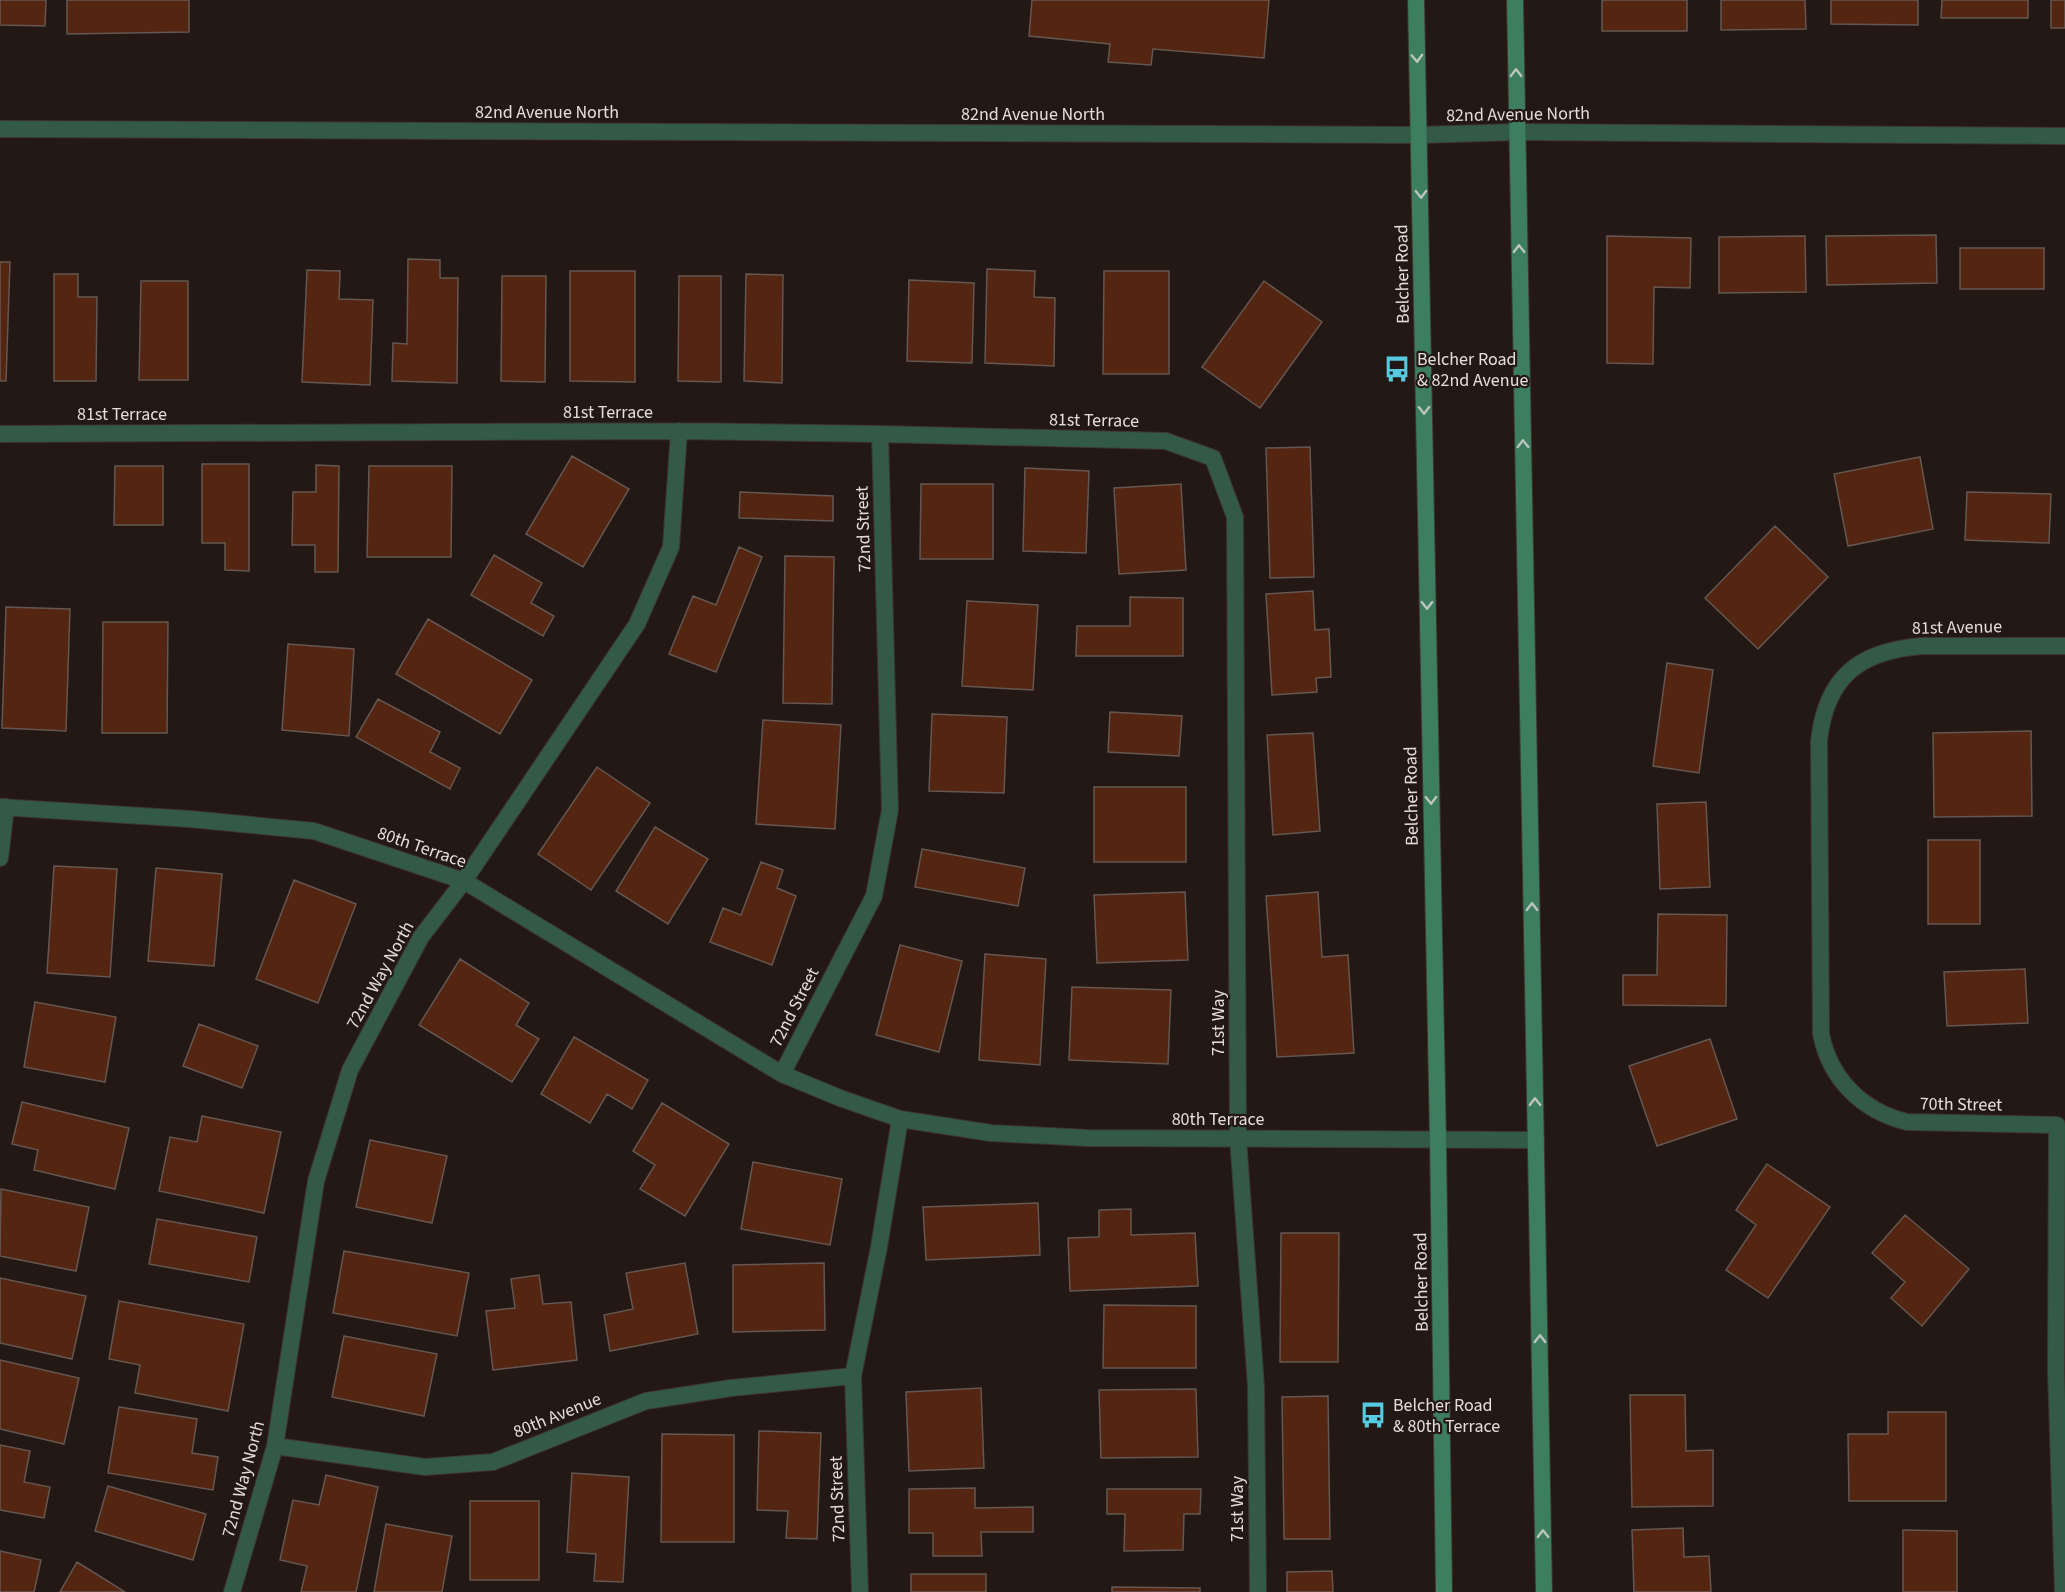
<svg xmlns="http://www.w3.org/2000/svg" width="2065" height="1592" viewBox="0 0 2065 1592" font-family="'Source Sans 3',sans-serif">
  <style>
    .building { fill: #542511; stroke: #645752; stroke-width: 1.5 }
    .lines { fill: none; stroke-linecap: round; stroke-linejoin: round }
    .minor-casing { stroke: #3e3430; stroke-width: 18 }
    .tertiary-casing { stroke: #3e3430; stroke-width: 18 }
    .secondary-casing { stroke: #3e3430; stroke-width: 18 }
    .minor { stroke: #325a45; stroke-width: 16 }
    .tertiary { stroke: #325a45; stroke-width: 16 }
    .secondary { stroke: #3c7e5d; stroke-width: 16 }
    .oneway { stroke: #bbc5bb }
    .labels { text-anchor: middle; stroke-width: 4.5; stroke-linejoin: round; paint-order: stroke }
    .street-label { font-size: 18px; fill: #e5ddda; stroke: #231814 }
    .poi-label { font-size: 18px; fill: #e5ddda; stroke: #231814; text-anchor: start }
  </style>
  <rect width="100%" height="100%" fill="#231814"/>
  <path class="building" d="M 0,0 L 46,0 L 45,26 L 0,25 Z
    M 67,0 L 189,0 L 189,32 L 67,34 Z
    M 1032,0 L 1269,0 L 1264,58 L 1153,49 L 1151,65 L 1108,62 L 1110,44 L 1029,36 Z
    M 1602,0 L 1687,0 L 1687,31 L 1602,31 Z
    M 1721,0 L 1805,0 L 1806,29 L 1721,30 Z
    M 1831,0 L 1918,0 L 1918,25 L 1831,24 Z
    M 1942,0 L 2028,0 L 2028,18 L 1941,18 Z
    M 2051,0 L 2065,0 L 2065,28 L 2051,28 Z
    M 1936,235 L 1937,283 L 1827,285 L 1826,236 Z
    M 1607,236 L 1691,238 L 1690,288 L 1654,287 L 1653,364 L 1607,363 Z
    M 1805,236 L 1806,292 L 1719,293 L 1719,237 Z
    M 1960,248 L 2044,248 L 2044,289 L 1960,289 Z
    M 408,259 L 440,260 L 440,278 L 458,278 L 457,383 L 392,381 L 393,343 L 407,344 Z
    M 0,262 L 10,262 L 6,381 L 0,381 Z
    M 987,269 L 1035,271 L 1034,297 L 1055,298 L 1054,366 L 985,363 Z
    M 307,270 L 340,271 L 339,299 L 373,300 L 370,385 L 302,382 Z
    M 570,271 L 635,271 L 635,382 L 570,381 Z
    M 1104,271 L 1169,271 L 1169,374 L 1103,374 Z
    M 54,274 L 78,274 L 78,297 L 97,297 L 96,381 L 54,381 Z
    M 746,274 L 783,275 L 782,383 L 744,381 Z
    M 502,276 L 546,276 L 545,382 L 501,381 Z
    M 679,276 L 721,276 L 721,382 L 678,381 Z
    M 909,280 L 974,283 L 972,363 L 907,361 Z
    M 141,281 L 188,281 L 188,380 L 139,380 Z
    M 1264,281 L 1322,322 L 1260,408 L 1202,367 Z
    M 1310,447 L 1314,577 L 1270,578 L 1266,448 Z
    M 572,456 L 629,489 L 583,567 L 526,534 Z
    M 1920,457 L 1933,529 L 1848,546 L 1834,474 Z
    M 202,464 L 249,464 L 249,571 L 225,570 L 225,543 L 202,543 Z
    M 316,465 L 339,466 L 338,572 L 315,572 L 315,545 L 292,545 L 293,492 L 316,492 Z
    M 115,466 L 163,466 L 163,525 L 114,525 Z
    M 369,466 L 452,466 L 451,557 L 367,557 Z
    M 1025,468 L 1089,471 L 1086,553 L 1023,551 Z
    M 921,484 L 993,484 L 993,559 L 920,559 Z
    M 1181,484 L 1186,570 L 1119,574 L 1114,488 Z
    M 740,492 L 833,496 L 833,521 L 739,518 Z
    M 1967,492 L 2051,494 L 2049,543 L 1965,540 Z
    M 1775,526 L 1828,577 L 1758,649 L 1705,598 Z
    M 739,547 L 762,557 L 716,672 L 669,654 L 693,596 L 716,605 Z
    M 494,555 L 542,583 L 531,603 L 554,616 L 543,636 L 471,595 Z
    M 785,556 L 834,557 L 832,704 L 783,703 Z
    M 1313,591 L 1315,630 L 1329,629 L 1331,677 L 1316,678 L 1317,692 L 1272,695 L 1266,594 Z
    M 1130,597 L 1183,598 L 1183,656 L 1076,656 L 1077,626 L 1130,626 Z
    M 967,601 L 1038,605 L 1033,690 L 962,686 Z
    M 6,607 L 70,609 L 66,731 L 2,728 Z
    M 428,619 L 532,680 L 500,734 L 396,674 Z
    M 103,622 L 168,622 L 167,733 L 102,733 Z
    M 288,644 L 354,649 L 349,736 L 282,730 Z
    M 1667,663 L 1713,670 L 1699,773 L 1653,766 Z
    M 378,699 L 440,732 L 430,752 L 460,768 L 450,789 L 356,737 Z
    M 1110,712 L 1182,716 L 1179,756 L 1108,752 Z
    M 932,714 L 1007,717 L 1004,793 L 929,791 Z
    M 763,720 L 841,725 L 835,829 L 756,824 Z
    M 2031,731 L 2032,816 L 1934,817 L 1933,733 Z
    M 1313,733 L 1320,831 L 1273,835 L 1267,735 Z
    M 597,767 L 650,803 L 591,890 L 538,854 Z
    M 1094,787 L 1186,787 L 1186,862 L 1094,862 Z
    M 1706,802 L 1710,887 L 1660,889 L 1657,804 Z
    M 655,827 L 708,859 L 668,924 L 616,891 Z
    M 1928,840 L 1980,840 L 1980,924 L 1928,924 Z
    M 922,849 L 1025,868 L 1018,906 L 915,887 Z
    M 761,862 L 783,870 L 777,888 L 796,896 L 772,965 L 710,942 L 723,908 L 741,915 Z
    M 54,866 L 117,869 L 110,977 L 47,973 Z
    M 156,868 L 222,874 L 214,966 L 148,961 Z
    M 294,880 L 356,904 L 318,1003 L 256,979 Z
    M 1185,892 L 1188,960 L 1097,963 L 1094,895 Z
    M 1318,892 L 1322,957 L 1348,955 L 1354,1053 L 1277,1057 L 1266,896 Z
    M 1658,914 L 1727,915 L 1726,1006 L 1623,1005 L 1623,975 L 1657,975 Z
    M 900,945 L 962,961 L 939,1052 L 876,1035 Z
    M 985,954 L 1046,959 L 1040,1065 L 979,1060 Z
    M 460,959 L 529,1003 L 516,1025 L 539,1039 L 512,1082 L 419,1025 Z
    M 2025,969 L 2028,1023 L 1947,1026 L 1944,972 Z
    M 1072,987 L 1171,990 L 1168,1064 L 1069,1060 Z
    M 35,1002 L 116,1017 L 105,1082 L 24,1067 Z
    M 199,1024 L 258,1046 L 242,1088 L 183,1066 Z
    M 574,1037 L 648,1080 L 632,1109 L 607,1094 L 590,1123 L 541,1094 Z
    M 1710,1039 L 1737,1119 L 1657,1146 L 1629,1066 Z
    M 22,1102 L 129,1128 L 115,1189 L 34,1170 L 38,1150 L 12,1144 Z
    M 662,1103 L 729,1144 L 685,1216 L 640,1189 L 655,1165 L 633,1151 Z
    M 202,1116 L 281,1132 L 264,1213 L 159,1191 L 170,1137 L 197,1142 Z
    M 370,1140 L 447,1156 L 432,1223 L 356,1207 Z
    M 753,1162 L 842,1179 L 830,1245 L 741,1229 Z
    M 1767,1164 L 1830,1207 L 1768,1298 L 1726,1270 L 1756,1225 L 1736,1210 Z
    M 1,1189 L 89,1207 L 76,1271 L 0,1256 Z
    M 1038,1203 L 1040,1255 L 926,1260 L 923,1207 Z
    M 1131,1209 L 1131,1235 L 1195,1233 L 1198,1286 L 1070,1291 L 1068,1238 L 1099,1237 L 1099,1210 Z
    M 1905,1215 L 1969,1269 L 1922,1326 L 1891,1298 L 1905,1282 L 1872,1253 Z
    M 157,1219 L 257,1237 L 249,1282 L 149,1264 Z
    M 1281,1233 L 1339,1233 L 1338,1362 L 1280,1362 Z
    M 344,1251 L 469,1273 L 457,1336 L 333,1313 Z
    M 685,1263 L 698,1334 L 610,1351 L 604,1315 L 633,1309 L 626,1273 Z
    M 824,1263 L 825,1330 L 733,1332 L 733,1265 Z
    M 539,1275 L 543,1304 L 571,1302 L 577,1360 L 493,1370 L 486,1311 L 515,1308 L 511,1279 Z
    M 0,1278 L 86,1296 L 72,1359 L 0,1343 Z
    M 119,1301 L 244,1324 L 228,1411 L 135,1393 L 140,1365 L 109,1359 Z
    M 1104,1305 L 1196,1306 L 1196,1368 L 1103,1368 Z
    M 344,1336 L 437,1354 L 424,1416 L 332,1397 Z
    M 0,1360 L 79,1378 L 64,1444 L 0,1429 Z
    M 981,1388 L 984,1468 L 909,1471 L 906,1392 Z
    M 1196,1389 L 1198,1457 L 1101,1458 L 1099,1390 Z
    M 1630,1395 L 1685,1395 L 1686,1451 L 1713,1450 L 1713,1506 L 1632,1507 Z
    M 1328,1396 L 1330,1539 L 1284,1539 L 1282,1397 Z
    M 119,1407 L 197,1419 L 192,1453 L 218,1457 L 213,1490 L 108,1473 Z
    M 1888,1412 L 1946,1412 L 1946,1501 L 1849,1501 L 1848,1434 L 1888,1434 Z
    M 759,1431 L 821,1433 L 817,1539 L 786,1538 L 788,1511 L 757,1510 Z
    M 662,1434 L 734,1435 L 734,1542 L 661,1542 Z
    M 0,1445 L 30,1451 L 24,1482 L 50,1487 L 44,1518 L 0,1510 Z
    M 572,1473 L 629,1477 L 623,1582 L 594,1581 L 596,1554 L 567,1552 Z
    M 326,1475 L 378,1487 L 356,1592 L 301,1592 L 307,1566 L 280,1560 L 293,1500 L 319,1505 Z
    M 108,1486 L 206,1514 L 193,1560 L 95,1531 Z
    M 975,1488 L 975,1508 L 1033,1507 L 1033,1532 L 981,1532 L 982,1556 L 933,1556 L 933,1533 L 909,1533 L 909,1489 Z
    M 1107,1489 L 1201,1489 L 1200,1514 L 1184,1514 L 1183,1550 L 1124,1551 L 1125,1514 L 1107,1514 Z
    M 470,1501 L 539,1501 L 539,1580 L 470,1580 Z
    M 386,1524 L 452,1536 L 442,1592 L 374,1592 Z
    M 1683,1528 L 1684,1557 L 1709,1556 L 1711,1592 L 1634,1592 L 1632,1530 Z
    M 1903,1530 L 1957,1531 L 1957,1592 L 1903,1592 Z
    M 0,1551 L 41,1560 L 34,1592 L 0,1592 Z
    M 77,1562 L 125,1592 L 60,1592 Z
    M 1332,1571 L 1333,1592 L 1287,1592 L 1287,1572 Z
    M 911,1574 L 986,1574 L 986,1592 L 911,1592 Z
    M 1112,1587 L 1200,1588 L 1200,1592 L 1112,1592 Z"/>
  <g class="lines">
    <g class="minor-casing">
      <path id="minor" d="M 0,129 L 1420,135 L 1517,132
        M 0,434 L 679,431 L 880,434 L 1166,441 L 1213,458 L 1235,517 L 1238,1138 L 1256,1386 L 1258,1592
        M 0,807 L 190,819 L 314,831 L 464,881 L 782,1074 L 840,1098 L 900,1119 L 991,1133 L 1088,1138 L 1536,1140
        M 0,858 L 6,807
        M 782,1074 L 874,896 L 890,810 L 880,434
        M 275,1446 L 425,1467 L 493,1462 L 646,1401 L 731,1388 L 853,1376
        M 232,1592 L 275,1446 L 316,1181 L 350,1070 L 421,937 L 464,881 L 637,624 L 671,547 L 679,431
        M 860,1592 L 853,1376 L 879,1247 L 900,1119
        M 2063,1592 L 2056,1370 L 2057,1125 L 1907,1122 C 1862,1111 1830,1079 1821,1034 L 1819,741 C 1826,677 1859,651 1922,646 L 2065,646"/>
    </g>
    <g class="tertiary-casing">
      <path id="tertiary" d="M 1517,132 L 2065,136"/>
    </g>
    <g class="secondary-casing">
      <path id="secondary" d="M 1416,0 L 1438,1140 L 1444,1592
        M 1515,0 L 1544,1592"/>
    </g>
    <use href="#minor" class="minor"/>
    <use href="#tertiary" class="tertiary"/>
    <use href="#secondary" class="secondary"/>
  </g>
  <defs><path id="oneway-chevron" d="M-2-3.5L2.5 0L-2 3.5" fill="none" stroke-width="1.6" stroke-linecap="round" stroke-linejoin="round" transform="scale(1.5)"/></defs>
  <g class="oneway">
    <use href="#oneway-chevron" transform="translate(1417 58) rotate(88)"/>
    <use href="#oneway-chevron" transform="translate(1516 73) rotate(-91)"/>
    <use href="#oneway-chevron" transform="translate(1421 194) rotate(89)"/>
    <use href="#oneway-chevron" transform="translate(1519 249) rotate(-91)"/>
    <use href="#oneway-chevron" transform="translate(1424 410) rotate(89)"/>
    <use href="#oneway-chevron" transform="translate(1523 444) rotate(-91)"/>
    <use href="#oneway-chevron" transform="translate(1427 605) rotate(89)"/>
    <use href="#oneway-chevron" transform="translate(1431 800) rotate(89)"/>
    <use href="#oneway-chevron" transform="translate(1532 907) rotate(-91)"/>
    <use href="#oneway-chevron" transform="translate(1535 1102) rotate(-91)"/>
    <use href="#oneway-chevron" transform="translate(1540 1339) rotate(-91)"/>
    <use href="#oneway-chevron" transform="translate(1543 1534) rotate(-91)"/>
  </g>
  <defs>
    <g id="bus-bare" transform="scale(2.07)"><path d="M-5-6H5V4H4V6H2V4H-2V6H-4V4H-5ZM-3.5-4V0h7V-4ZM-3.5 1.2v1.5H-2V1.2ZM2 1.2v1.5H3.5V1.2Z" fill="#55cae0" stroke="#231814" stroke-width="2.5" paint-order="stroke"/></g>
  </defs>
  <g fill-rule="evenodd">
    <use href="#bus-bare" x="1397" y="369"/>
    <use href="#bus-bare" x="1373" y="1415"/>
  </g>
  <g class="labels">
    <g class="street-label">
      <text x="547" y="118">82nd Avenue North</text>
      <text x="1033" y="120">82nd Avenue North</text>
      <text transform="translate(1518 114) rotate(-1)" y="6">82nd Avenue North</text>
      <text transform="translate(1402 274) rotate(-91)" y="6">Belcher Road</text>
      <text x="608" y="418">81st Terrace</text>
      <text x="122" y="420">81st Terrace</text>
      <text transform="translate(1094 420) rotate(1)" y="6">81st Terrace</text>
      <text transform="translate(863 529) rotate(-92)" y="6">72nd Street</text>
      <text transform="translate(1957 627) rotate(-1)" y="6">81st Avenue</text>
      <text transform="translate(1411 796) rotate(-91)" y="6">Belcher Road</text>
      <text transform="translate(422 847) rotate(19)" y="6">80th Terrace</text>
      <text transform="translate(380 975) rotate(-61)" y="6">72nd Way North</text>
      <text transform="translate(794 1007) rotate(-63)" y="6">72nd Street</text>
      <text transform="translate(1218 1023) rotate(-90)" y="6">71st Way</text>
      <text transform="translate(1961 1104) rotate(1)" y="6">70th Street</text>
      <text x="1218" y="1125">80th Terrace</text>
      <text transform="translate(1421 1282) rotate(-91)" y="6">Belcher Road</text>
      <text transform="translate(557 1415) rotate(-22)" y="6">80th Avenue</text>
      <text transform="translate(243 1479) rotate(-75)" y="6">72nd Way North</text>
      <text transform="translate(837 1499) rotate(-92)" y="6">72nd Street</text>
      <text transform="translate(1237 1509) rotate(-90)" y="6">71st Way</text>
    </g>
    <g class="poi-label">
      <text x="1417" y="365">Belcher Road<tspan x="1417" dy="21">&amp; 82nd Avenue</tspan></text>
      <text x="1393" y="1411">Belcher Road<tspan x="1393" dy="21">&amp; 80th Terrace</tspan></text>
    </g>
  </g>
</svg>
